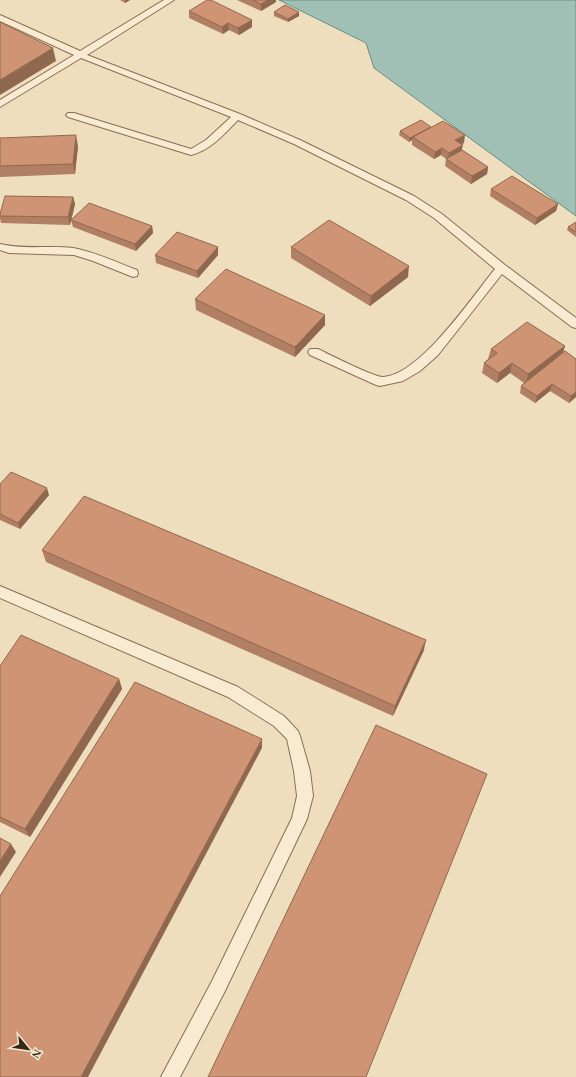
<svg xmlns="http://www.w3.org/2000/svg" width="576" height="1077" viewBox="0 0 576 1077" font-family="Georgia,serif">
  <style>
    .water { fill: #a1c0b5; stroke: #698e83 }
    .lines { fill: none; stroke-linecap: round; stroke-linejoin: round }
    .service-casing { stroke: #876e56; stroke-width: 2 }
    .service { fill: #f9ebd1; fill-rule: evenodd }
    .wall { fill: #b17f63 }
    .shaded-wall { fill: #906850 }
    .building { fill: #ce9473; stroke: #906850 }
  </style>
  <rect width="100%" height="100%" fill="#eedebe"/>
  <path class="water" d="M 279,0 L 576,0 L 576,216 L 374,68 L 366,43 Z"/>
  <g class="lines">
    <g class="service-casing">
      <path id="service" d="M 164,0 L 174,0 L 87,55 L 240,114 L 300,140 L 414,196 L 442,214 L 505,265 L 576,318 L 576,328 L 572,327 L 502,274 L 438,355 L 420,371 L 403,381 L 380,386 L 376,385 L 310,355 L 308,352 L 310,349 L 318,349 C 328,354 376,378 383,377 C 420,375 472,297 495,269 L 434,218 L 406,200 L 294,144 L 238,120 C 224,134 211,150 191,155 L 68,117 L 66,115 L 68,113 L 74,113 L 191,149 L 206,140 L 231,117 L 81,58 L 0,107 L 0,100 L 74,55 L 0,21 L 0,15 L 80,51 Z
        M 0,244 C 24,250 49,245 73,248 C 95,252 116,262 137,270 L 138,273 L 137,276 L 133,277 L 93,261 L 74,255 L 9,253 L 0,250 Z
        M 0,586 L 238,687 L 284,716 L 298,731 L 300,736 L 310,771 L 313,796 L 307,819 L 224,993 L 180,1077 L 161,1077 L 212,981 L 292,818 L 297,796 L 294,771 L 287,739 L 274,726 L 228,697 L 0,598 Z"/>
    </g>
    <use href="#service" class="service"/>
  </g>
  <path class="wall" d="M 120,0 L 130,0 L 125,3 Z
    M 237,0 L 276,0 L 276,2 L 261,11 Z
    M 189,11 L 252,27 L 239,35 L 229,30 L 223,34 L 189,18 Z
    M 274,12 L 299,16 L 288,22 L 274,16 Z
    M 431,127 L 431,128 L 464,143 L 461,144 L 462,150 L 488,167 L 487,174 L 471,184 L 445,166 L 446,159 L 441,155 L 434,159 L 412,145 L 412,140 L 409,142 L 399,135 L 400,131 Z
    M 0,138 L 78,146 L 75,174 L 0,177 Z
    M 491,189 L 558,204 L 556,211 L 535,225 L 490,196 Z
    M 73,197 L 75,204 L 70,225 L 1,223 L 0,218 L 0,214 Z
    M 71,220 L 152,226 L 153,233 L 136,251 L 73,227 Z
    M 576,222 L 576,237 L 567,230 L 568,227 Z
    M 218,247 L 218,255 L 198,278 L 156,263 L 155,255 Z
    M 291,247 L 408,277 L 370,306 L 291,258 Z
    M 195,299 L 325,315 L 325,325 L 295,357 L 196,310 Z
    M 565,346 L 563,353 L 576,397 L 569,403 L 550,391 L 535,403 L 520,393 L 521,386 L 524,383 L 510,373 L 497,383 L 482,373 L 484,363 L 488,359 L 491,349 Z
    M 0,484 L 49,495 L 20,529 L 0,520 Z
    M 42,550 L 424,650 L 393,716 L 46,562 Z
    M 0,666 L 119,679 L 122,689 L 30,837 L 0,822 Z"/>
  <path class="shaded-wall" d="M 125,0 L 130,0 L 125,3 Z
    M 268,0 L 276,0 L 276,2 L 261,11 L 261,4 Z
    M 299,12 L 299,16 L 288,22 L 288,19 Z
    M 252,20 L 252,27 L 239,35 L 238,28 Z
    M 228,23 L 229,30 L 223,34 L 222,27 Z
    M 53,48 L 56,61 L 0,95 L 0,80 Z
    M 431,127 L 430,130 L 413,137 L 412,140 L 409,142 L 410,138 Z
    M 76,135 L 78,146 L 75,174 L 73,164 Z
    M 465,135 L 464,143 L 454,148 L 455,140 Z
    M 463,145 L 461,152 L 448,160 L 449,153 Z
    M 442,148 L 441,155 L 434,159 L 435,152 Z
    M 488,167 L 487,174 L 471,184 L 472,176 Z
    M 73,197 L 75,204 L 70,225 L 68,217 Z
    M 558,204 L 556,211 L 535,225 L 537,218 Z
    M 152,226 L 153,233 L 136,251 L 135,244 Z
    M 218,247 L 218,255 L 198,278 L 197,271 Z
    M 409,266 L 408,277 L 370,306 L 371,296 Z
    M 325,315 L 325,325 L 295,357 L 295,347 Z
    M 565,346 L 562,356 L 526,384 L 528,374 Z
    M 512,363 L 510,373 L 497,383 L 499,373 Z
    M 552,384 L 550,391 L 535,403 L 537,396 Z
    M 576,392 L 576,397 L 569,403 L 571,396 Z
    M 47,488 L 49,495 L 20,529 L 18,523 Z
    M 426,640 L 424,650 L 393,716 L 395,706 Z
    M 119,679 L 122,689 L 30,837 L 25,829 Z
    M 262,739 L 262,748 L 88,1077 L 81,1077 Z
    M 11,844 L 16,852 L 0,877 L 0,861 Z"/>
  <path class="building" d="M 207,0 L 211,0 L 252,20 L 238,28 L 228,23 L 222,27 L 189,11 Z
    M 253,0 L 268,0 L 261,4 Z
    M 285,5 L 299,12 L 288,19 L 274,12 Z
    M 0,22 L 53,48 L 0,80 Z
    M 421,120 L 431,127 L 410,138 L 400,131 Z
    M 443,121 L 465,135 L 455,140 L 463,145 L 449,153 L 442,148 L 435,152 L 413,137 Z
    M 76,135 L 73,164 L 0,166 L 0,138 Z
    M 462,150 L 488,167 L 472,176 L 446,159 Z
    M 512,176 L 558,204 L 537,218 L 491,189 Z
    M 5,196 L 73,197 L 68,217 L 0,216 L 0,214 Z
    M 89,203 L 152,226 L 135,244 L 71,220 Z
    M 329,220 L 409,266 L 371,296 L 291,247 Z
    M 576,222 L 576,232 L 568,227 Z
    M 177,232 L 218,247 L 197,271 L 155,255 Z
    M 226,269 L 325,315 L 295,347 L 195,299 Z
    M 527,322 L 565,346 L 528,374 L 512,363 L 499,373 L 484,363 L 497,353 L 491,349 Z
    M 565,351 L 576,359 L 576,392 L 571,396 L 552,384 L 537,396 L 521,386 Z
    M 11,472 L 47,488 L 18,523 L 0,514 L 0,484 Z
    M 84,496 L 426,640 L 395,706 L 42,550 Z
    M 21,635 L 119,679 L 25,829 L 0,817 L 0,666 Z
    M 135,682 L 262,739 L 81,1077 L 0,1077 L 0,896 Z
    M 376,725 L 487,774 L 366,1077 L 208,1077 Z
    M 0,838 L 11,844 L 0,861 Z"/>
  <g transform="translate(28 1049) rotate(119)" stroke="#f6e8cd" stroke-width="3" paint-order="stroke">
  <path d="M0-3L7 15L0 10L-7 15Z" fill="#36271b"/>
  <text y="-6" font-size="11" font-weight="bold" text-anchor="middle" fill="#36271b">N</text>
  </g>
</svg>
